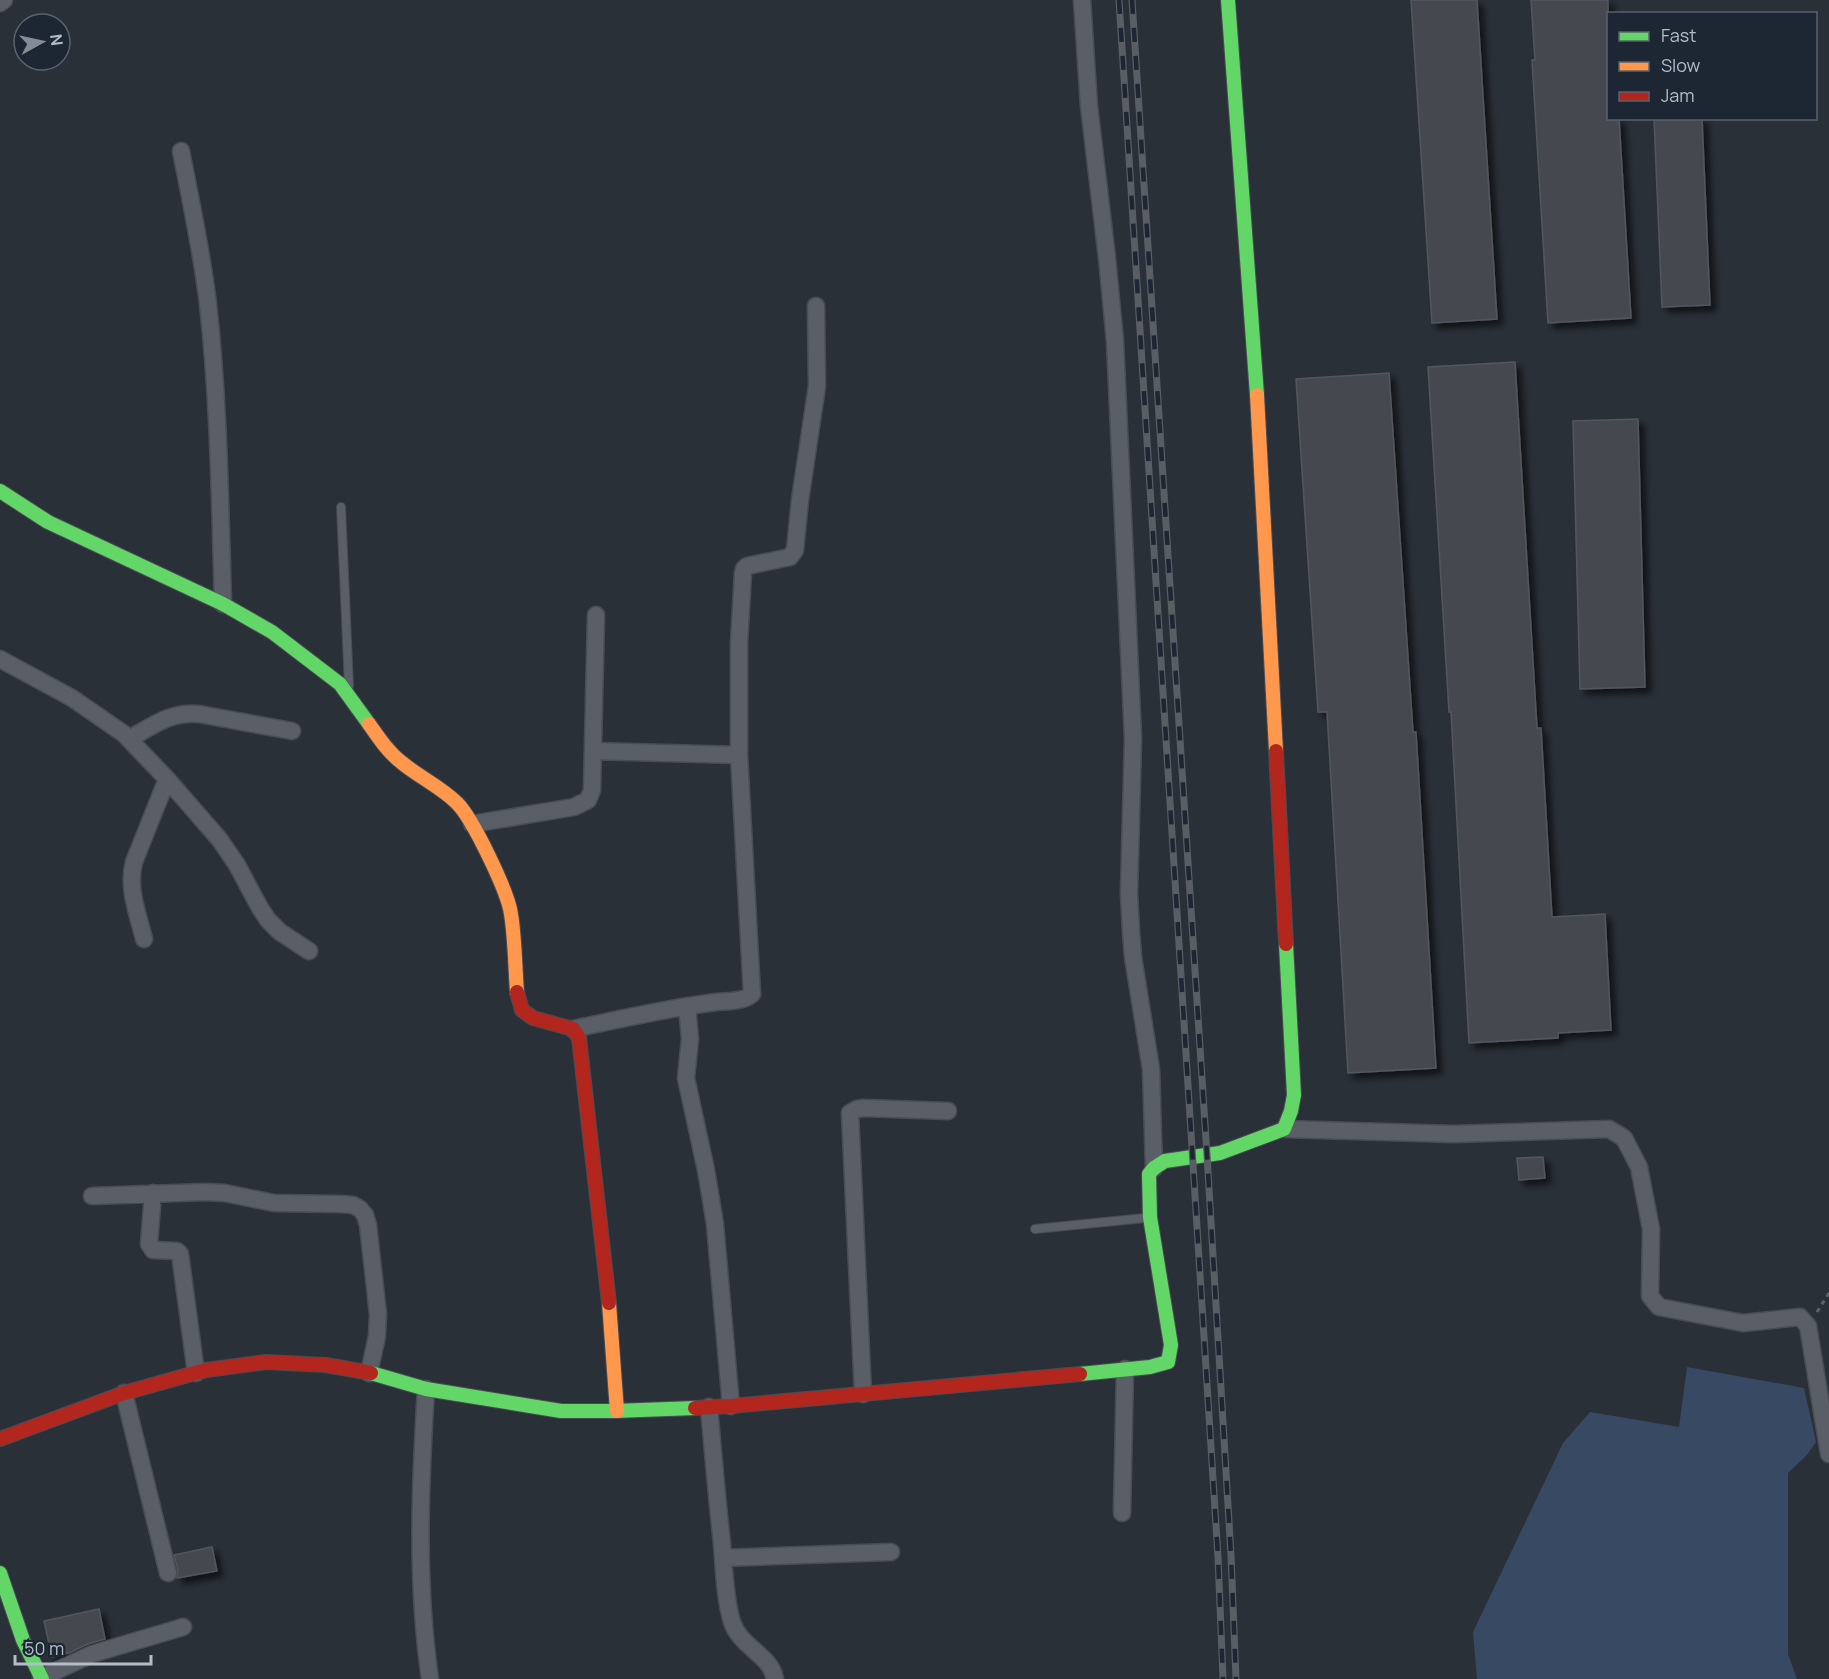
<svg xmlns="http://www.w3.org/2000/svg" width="1829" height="1679" viewBox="0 0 1829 1679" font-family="Manrope,sans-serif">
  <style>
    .water { fill: #384963 }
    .building { fill: #444950; stroke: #52575f; stroke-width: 1.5; filter: url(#shadow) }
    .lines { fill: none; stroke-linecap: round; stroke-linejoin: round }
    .lane-casing { stroke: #484c53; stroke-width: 10 }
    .street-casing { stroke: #484c53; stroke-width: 19 }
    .fast-casing { stroke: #484c53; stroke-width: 16 }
    .slow-casing { stroke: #484c53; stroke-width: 16 }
    .jam-casing { stroke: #484c53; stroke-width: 16 }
    .path { stroke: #5d636a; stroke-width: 3; stroke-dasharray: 4.5 4.5; stroke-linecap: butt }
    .lane { stroke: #5a5e66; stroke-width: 8 }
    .street { stroke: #5a5e66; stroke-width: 16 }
    .fast { stroke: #63d668; stroke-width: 14 }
    .slow { stroke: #ff974d; stroke-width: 14 }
    .jam { stroke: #b3261e; stroke-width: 14 }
    .rail-casing { stroke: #595d64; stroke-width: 7 }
    .rail { stroke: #1d2633; stroke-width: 4.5; stroke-dasharray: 14; stroke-linecap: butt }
  </style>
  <defs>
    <filter id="shadow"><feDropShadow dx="5.5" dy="5.5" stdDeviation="3" flood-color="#0009"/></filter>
  </defs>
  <rect width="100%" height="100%" fill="#2a3038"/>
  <path class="water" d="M 1687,1367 L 1804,1388 L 1816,1442 L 1807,1455 L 1788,1473 L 1788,1654 L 1797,1679 L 1477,1679 L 1473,1632 L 1563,1443 L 1590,1412 L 1679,1427 Z"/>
  <path class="building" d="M 1411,0 L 1477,0 L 1497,319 L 1432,323 Z
    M 1531,0 L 1608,0 L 1608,118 L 1619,118 L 1631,318 L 1548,323 L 1532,60 L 1535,60 Z
    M 1654,118 L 1702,118 L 1710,305 L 1662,307 Z
    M 1515,362 L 1537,728 L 1541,728 L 1552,917 L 1605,914 L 1611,1030 L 1558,1033 L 1558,1038 L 1469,1043 L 1451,712 L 1449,712 L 1428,367 Z
    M 1389,373 L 1413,732 L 1416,732 L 1436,1068 L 1348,1073 L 1327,712 L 1318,712 L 1296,379 Z
    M 1638,419 L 1645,687 L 1580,689 L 1573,421 Z
    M 1543,1157 L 1545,1178 L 1519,1180 L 1517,1158 Z
    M 212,1547 L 217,1571 L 177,1578 L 178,1570 L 174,1555 Z
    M 99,1609 L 105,1639 L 88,1644 L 69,1653 L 52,1657 L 44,1621 Z"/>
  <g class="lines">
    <g class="lane-casing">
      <path id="lane" d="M 341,507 L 349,686
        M 1035,1229 L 1145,1218"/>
    </g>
    <g class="street-casing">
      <path id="street" d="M 1082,0 L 1089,106 L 1107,258 L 1115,341 L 1133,738 L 1129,894 L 1131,931 L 1133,957 L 1151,1069 L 1154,1168
        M 0,3 L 4,0
        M 181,151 C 191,202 202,253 208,304 C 219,403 220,503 223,604
        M 0,659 L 72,698 L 124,734 L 167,779 L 220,840 L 237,865 L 260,908 L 268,920 L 280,932 L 309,951
        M 129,739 C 152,726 171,711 199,714 L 292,731
        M 593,751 L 739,755
        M 472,824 L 574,807 L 588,800 L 592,790 L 596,615
        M 144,939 C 138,914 127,888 134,862 L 167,779
        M 687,1006 L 690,1039 L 686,1078 L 706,1170 L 715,1224 L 731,1406
        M 573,1029 C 621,1019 668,1008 716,1002 C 728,1001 743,1002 752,994 L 739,755 L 739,643 L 743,573 L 744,569 L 747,566 L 790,557 L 795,550 L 800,500 L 817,386 L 816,306
        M 1284,1129 L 1454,1134 L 1609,1129 L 1624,1138 L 1639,1167 L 1651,1229 L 1650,1296 L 1659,1307 L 1743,1323 L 1800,1317 L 1808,1326 L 1829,1454
        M 153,1193 L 149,1244 L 153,1250 L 177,1251 L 180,1254 L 196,1373
        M 92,1196 L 205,1192 L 225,1193 L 274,1203 L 341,1204 L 353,1205 L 360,1209 L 365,1215 L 368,1225 L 378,1314 L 377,1336 L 369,1373
        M 426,1389 C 420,1485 416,1583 430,1679
        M 124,1393 L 168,1573
        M 863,1394 L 850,1113 L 857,1109 L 864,1108 L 948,1111
        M 709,1407 C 713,1453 717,1499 722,1544 C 724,1569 725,1599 732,1622 C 740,1647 771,1655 775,1679
        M 1122,1513 L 1125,1369
        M 723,1558 L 891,1552
        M 41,1678 L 92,1654 L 183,1627"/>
    </g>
    <g class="fast-casing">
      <path id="fast" d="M 1228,0 L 1257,395
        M 0,491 L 48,522 L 223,604 L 272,632 L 340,684 L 369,724
        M 371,1373 L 426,1389 L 561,1411 L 614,1411 L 695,1408
        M 1080,1374 L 1150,1367 L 1168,1362 L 1171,1345 L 1150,1217 L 1149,1174 L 1154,1168 L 1165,1161 L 1220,1153 L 1284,1129 L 1291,1111 L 1294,1095 L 1286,944
        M 0,1573 L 23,1640 L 42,1679"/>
    </g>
    <g class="slow-casing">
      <path id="slow" d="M 1257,395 L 1276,751
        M 369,724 C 379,738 388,752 401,762 C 419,777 441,787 457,803 C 473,819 508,892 511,914 C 515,939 515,966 517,992
        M 609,1303 L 617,1411"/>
    </g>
    <g class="jam-casing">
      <path id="jam" d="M 1276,751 L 1286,944
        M 517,992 L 522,1010 L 533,1018 L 573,1029 L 579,1038 L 609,1303
        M 695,1408 L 731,1406 L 1080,1374
        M 0,1439 L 124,1393 L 206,1370 L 266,1362 L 326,1365 L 371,1373"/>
    </g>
    <path class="path" d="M 1817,1312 L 1829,1293"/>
    <use href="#lane" class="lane"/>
    <use href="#street" class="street"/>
    <use href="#fast" class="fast"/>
    <use href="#slow" class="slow"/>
    <use href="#jam" class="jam"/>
    <g class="rail-casing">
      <path id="rail" d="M 1119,0 L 1218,1557 L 1223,1679
        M 1132,0 L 1207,1155 L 1231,1555 L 1236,1679"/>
    </g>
    <use href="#rail" class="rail"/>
  </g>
  <rect x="1607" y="12" width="210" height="108" fill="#1d2633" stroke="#59626f" stroke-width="1.5"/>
  <rect x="1619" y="32" width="30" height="9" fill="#63d668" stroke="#59626f" stroke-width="1.5"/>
  <text x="1661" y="42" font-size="18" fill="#b4bcc9">Fast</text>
  <rect x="1619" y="62" width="30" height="9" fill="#ff974d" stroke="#59626f" stroke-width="1.5"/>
  <text x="1661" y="72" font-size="18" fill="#b4bcc9">Slow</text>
  <rect x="1619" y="92" width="30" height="9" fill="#b3261e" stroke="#59626f" stroke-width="1.5"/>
  <text x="1661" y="102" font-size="18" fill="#b4bcc9">Jam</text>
  <g transform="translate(42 42) rotate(82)"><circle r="28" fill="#1d2633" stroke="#59626f" stroke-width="1.5"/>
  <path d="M0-4.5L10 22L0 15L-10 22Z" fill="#848b96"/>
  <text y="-9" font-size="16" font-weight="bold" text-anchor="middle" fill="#b4bcc9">N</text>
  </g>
  <path d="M15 1655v9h136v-9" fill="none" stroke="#b4bcc9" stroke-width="3"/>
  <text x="24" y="1655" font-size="18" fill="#b4bcc9" stroke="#1d2633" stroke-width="4.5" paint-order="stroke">50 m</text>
</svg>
